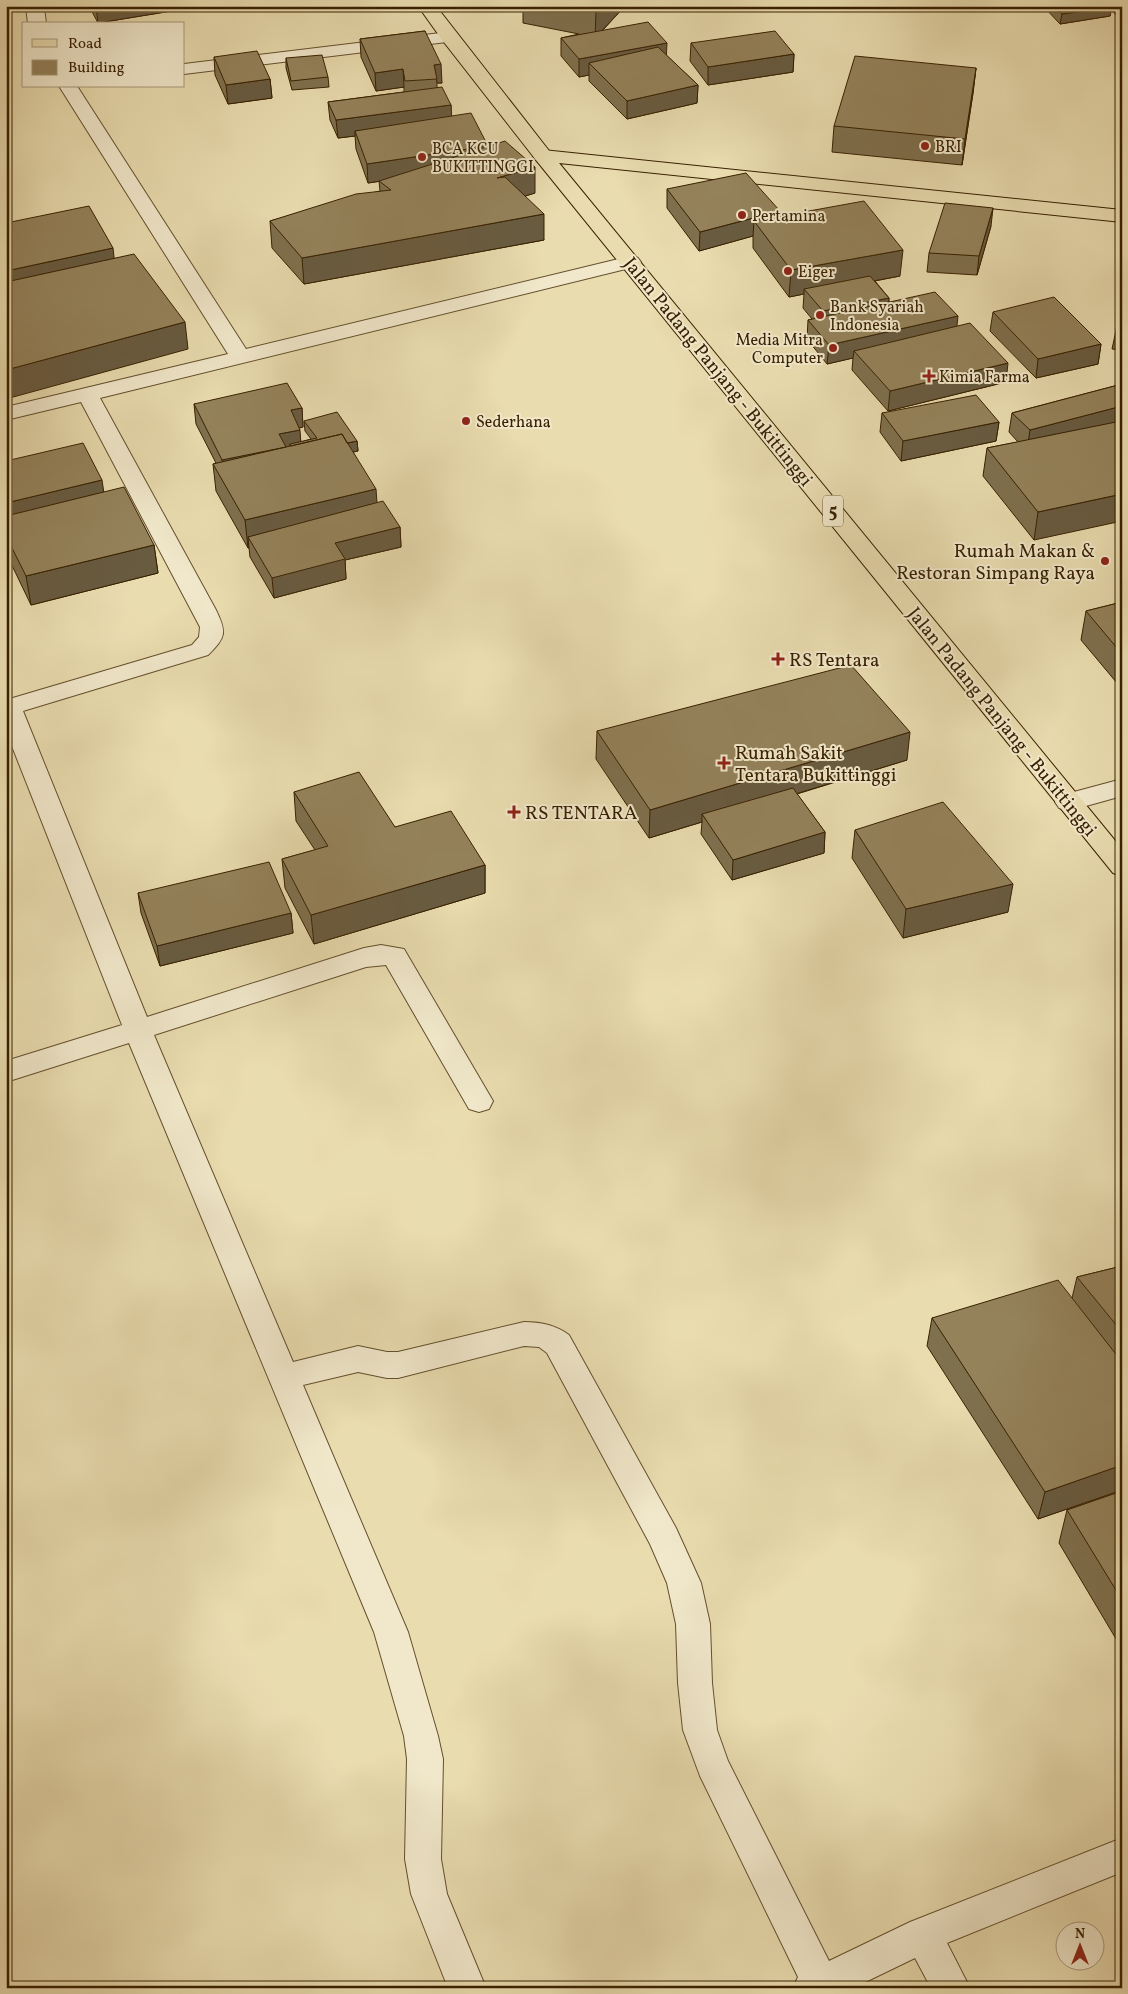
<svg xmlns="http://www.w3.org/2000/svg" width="1128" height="1994" viewBox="0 0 1128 1994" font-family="Vollkorn,serif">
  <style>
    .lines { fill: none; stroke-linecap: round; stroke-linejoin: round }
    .minor-casing { stroke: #644f2c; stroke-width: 2 }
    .major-casing { stroke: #382000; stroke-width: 2 }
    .highway-casing { stroke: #382000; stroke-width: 2 }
    .minor { fill: #f1e8cb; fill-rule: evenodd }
    .major { fill: #e9dcaf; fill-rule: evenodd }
    .highway { fill: #e9dcaf; fill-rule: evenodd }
    .wall { fill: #7f704e; stroke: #382000 }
    .shaded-wall { fill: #685b40; stroke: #382000 }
    .building { fill: #94825b; stroke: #382000 }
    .poi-dot { fill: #8f2418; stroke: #f1e8cb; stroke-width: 2 }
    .labels { text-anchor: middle; stroke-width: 4; stroke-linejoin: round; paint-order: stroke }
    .far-poi-label { font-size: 16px; fill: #382000; stroke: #f1e8cb; text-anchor: start }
    .shield { fill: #f1e8cb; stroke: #705c3d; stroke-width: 1 }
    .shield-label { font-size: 18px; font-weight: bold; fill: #382000 }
    .street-label { font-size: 19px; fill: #382000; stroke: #f1e8cb }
    .poi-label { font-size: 19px; fill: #382000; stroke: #f1e8cb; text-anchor: start }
  </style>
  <rect width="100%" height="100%" fill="#e9dcaf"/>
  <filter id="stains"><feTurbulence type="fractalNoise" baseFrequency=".004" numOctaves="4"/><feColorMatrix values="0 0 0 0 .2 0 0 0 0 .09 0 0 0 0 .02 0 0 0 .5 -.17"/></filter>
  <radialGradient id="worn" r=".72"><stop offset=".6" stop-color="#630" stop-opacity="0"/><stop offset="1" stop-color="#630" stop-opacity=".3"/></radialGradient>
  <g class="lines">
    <g class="minor-casing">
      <path id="minor" d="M 26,6 L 44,6 L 46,24 L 28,24 Z
        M 449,32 L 455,33 L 458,37 L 455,41 L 184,74 L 184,64 Z
        M 59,86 L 77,86 L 246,349 L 631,256 L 638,258 L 641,262 L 638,266 L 100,398 L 216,610 C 227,633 226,637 208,655 L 23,711 L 147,1017 L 364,948 L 381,945 L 404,949 L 493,1101 L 489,1109 L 479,1112 L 469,1109 L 386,965 L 366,967 L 154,1035 L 293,1362 L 358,1346 L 387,1352 L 398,1352 L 524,1322 C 540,1322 556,1325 569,1335 L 676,1528 L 701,1583 L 710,1624 L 712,1683 L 717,1730 L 728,1761 L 829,1961 L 910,1922 L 1122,1838 L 1122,1872 L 947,1943 L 970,1988 L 931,1988 L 915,1958 L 853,1988 L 793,1988 L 798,1977 L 700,1776 L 683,1730 L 678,1683 L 676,1624 L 667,1583 L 650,1544 L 547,1353 L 539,1347 L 524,1346 L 398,1378 L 387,1378 L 358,1372 L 303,1385 L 408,1632 L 438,1736 L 443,1759 L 441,1859 L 447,1894 L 486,1988 L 448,1988 L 411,1894 L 405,1859 L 407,1759 L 404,1736 L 374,1632 L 129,1043 L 6,1082 L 6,1061 L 122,1025 L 6,731 L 6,700 L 192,645 L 199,637 L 200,627 L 81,402 L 6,420 L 6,407 L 228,354 Z
        M 1122,779 L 1122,796 L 1068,811 L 1059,808 L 1055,802 L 1059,796 Z"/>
    </g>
    <g class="major-casing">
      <path id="major" d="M 418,6 L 436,6 L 550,152 L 553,156 L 550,160 L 543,162 L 536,160 L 443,41 Z"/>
    </g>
    <g class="highway-casing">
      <path id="highway" d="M 543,150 L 1122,210 L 1122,222 L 559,163 L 1122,849 L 1122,876 L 1113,873 L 536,160 L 533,156 L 536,152 Z"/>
    </g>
    <use href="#minor" class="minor"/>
    <use href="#major" class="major"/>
    <use href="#highway" class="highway"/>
  </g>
  <path class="wall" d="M 89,6 L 202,6 L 98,23 Z
    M 523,6 L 625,6 L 603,30 L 666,55 L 698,85 L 697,103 L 627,119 L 589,81 L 589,75 L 579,77 L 561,56 L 561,38 L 579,34 L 523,23 Z
    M 988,6 L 1010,6 L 992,10 Z
    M 1046,6 L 1122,6 L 1122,20 L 1111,10 L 1110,16 L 1060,24 L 1045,8 Z
    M 425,31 L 442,83 L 437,83 L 437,88 L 451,105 L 451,116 L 488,147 L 535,193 L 525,196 L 544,240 L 304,284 L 272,248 L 270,221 L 380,191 L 379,181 L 382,181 L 368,183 L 356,149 L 355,136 L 338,138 L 330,120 L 328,102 L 404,92 L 404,87 L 376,91 L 361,57 L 360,39 Z
    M 691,43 L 794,54 L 793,72 L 708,85 L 690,61 Z
    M 214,57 L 270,79 L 272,98 L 228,104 L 215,75 Z
    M 286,58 L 328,77 L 329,87 L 292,90 L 286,68 Z
    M 976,68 L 973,93 L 962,165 L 832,152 L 834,126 Z
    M 667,189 L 779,216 L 900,276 L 875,281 L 889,298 L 889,302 L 957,326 L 1006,382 L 888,411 L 852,370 L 853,358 L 827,364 L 807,339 L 808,320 L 812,319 L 803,308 L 804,294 L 789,297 L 753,248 L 753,236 L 699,251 L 667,208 Z
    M 991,226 L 977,275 L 927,272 L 929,253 Z
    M 1122,303 L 1122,350 L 1112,349 Z
    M 993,312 L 1101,344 L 1098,364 L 1036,378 L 990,331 Z
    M 1122,384 L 1122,425 L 1119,426 L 1034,540 L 983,476 L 987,448 L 1018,442 L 1009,432 L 1012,413 Z
    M 194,404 L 302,408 L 303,427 L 299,428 L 301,442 L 311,439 L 305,431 L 304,421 L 357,441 L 358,451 L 353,452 L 377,503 L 400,527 L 401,547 L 345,560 L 346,579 L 274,598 L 250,557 L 249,548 L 248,548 L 216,491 L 213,464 L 216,463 L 196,424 Z
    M 882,413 L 999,422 L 996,441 L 901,461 L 880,432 Z
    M 6,461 L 104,492 L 154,545 L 158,573 L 31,605 L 6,553 Z
    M 1122,602 L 1122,689 L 1081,640 L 1086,611 Z
    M 597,731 L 907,760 L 797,794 L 825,832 L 824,853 L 732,880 L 701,834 L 702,822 L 649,838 L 596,759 Z
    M 294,792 L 395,827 L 485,865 L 485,893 L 314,944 L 285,888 L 282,859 L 315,850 L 296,821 Z
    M 855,830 L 1008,912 L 903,938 L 852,858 Z
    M 138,893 L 291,913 L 293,933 L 160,966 L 141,913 Z
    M 1122,1266 L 1122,1490 L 1038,1519 L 927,1346 L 932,1318 L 1072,1298 L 1077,1277 Z
    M 1122,1491 L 1122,1649 L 1059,1543 L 1067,1510 Z"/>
  <path class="shaded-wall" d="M 96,6 L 202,6 L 98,23 Z
    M 601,6 L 625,6 L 595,38 L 596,12 Z
    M 993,6 L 1010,6 L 992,10 Z
    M 1112,7 L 1110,16 L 1060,24 L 1062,14 Z
    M 667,43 L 666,61 L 589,63 L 589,75 L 579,77 L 579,59 Z
    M 794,54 L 793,72 L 708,85 L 708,67 Z
    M 441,64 L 442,83 L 437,83 L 434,65 Z
    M 976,68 L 973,93 L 962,165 L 965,139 Z
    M 403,69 L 404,87 L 376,91 L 375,73 Z
    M 270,79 L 272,98 L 228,104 L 226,85 Z
    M 698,85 L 697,103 L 627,119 L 627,101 Z
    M 451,105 L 452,124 L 355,131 L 355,136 L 338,138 L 336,120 Z
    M 488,146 L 488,164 L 368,183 L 367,164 Z
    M 535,167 L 535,193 L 497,205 L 497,178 Z
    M 993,208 L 991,226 L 977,275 L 979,256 Z
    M 780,211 L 778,230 L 754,221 L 753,236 L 699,251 L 700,232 Z
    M 544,214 L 544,240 L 304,284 L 302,258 Z
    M 113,248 L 116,275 L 6,299 L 6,271 Z
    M 903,250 L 900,276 L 808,293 L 804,289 L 804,294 L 789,297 L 791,270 Z
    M 889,298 L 887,317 L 822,330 L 823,311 Z
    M 958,316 L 956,335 L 854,351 L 853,358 L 827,364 L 829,345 Z
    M 185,322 L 188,349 L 6,399 L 6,370 Z
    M 1101,344 L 1098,364 L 1036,378 L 1038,359 Z
    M 1008,363 L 1006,382 L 888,411 L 890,391 Z
    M 1122,406 L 1122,425 L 1027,450 L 1030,430 Z
    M 302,408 L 303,427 L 292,430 L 291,410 Z
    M 999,422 L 996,441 L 901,461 L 903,441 Z
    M 300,430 L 301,450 L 290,444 L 290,452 L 224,480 L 222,460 L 279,434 Z
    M 357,441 L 358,451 L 297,465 L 296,455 Z
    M 102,480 L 105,500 L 9,523 L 6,507 L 6,503 Z
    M 376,489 L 378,517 L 248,537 L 249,548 L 248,548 L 245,520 Z
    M 1122,494 L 1122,521 L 1034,540 L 1038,512 Z
    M 400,527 L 401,547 L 345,560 L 346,579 L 274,598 L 272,578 L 335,543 Z
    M 154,545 L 158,573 L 31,605 L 26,576 Z
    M 910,732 L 907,760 L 707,821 L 702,814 L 702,822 L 649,838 L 650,810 Z
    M 825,832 L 824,853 L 732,880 L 733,860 Z
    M 485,865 L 485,893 L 314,944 L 311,915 Z
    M 1013,884 L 1008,912 L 903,938 L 906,909 Z
    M 291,913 L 293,933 L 160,966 L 157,946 Z
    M 1122,1465 L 1122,1490 L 1038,1519 L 1045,1492 Z"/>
  <path class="building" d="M 565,6 L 601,6 L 596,12 Z
    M 1054,6 L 1111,6 L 1112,7 L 1062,14 Z
    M 648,22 L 667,43 L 579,59 L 561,38 Z
    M 425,31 L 441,64 L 434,65 L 437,79 L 405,81 L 403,69 L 375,73 L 360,39 Z
    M 775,31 L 794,54 L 708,67 L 691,43 Z
    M 658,47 L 698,85 L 627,101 L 589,63 Z
    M 257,51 L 270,79 L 226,85 L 214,57 Z
    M 322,55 L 328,77 L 291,81 L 286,58 Z
    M 855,56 L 976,68 L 965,139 L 834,126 Z
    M 442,87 L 451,105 L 336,120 L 328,102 Z
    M 471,113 L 488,146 L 367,164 L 355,131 Z
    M 505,141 L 535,167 L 497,178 L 505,177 L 544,214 L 302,258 L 270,221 L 356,194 L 391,190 L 379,181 Z
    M 746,173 L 780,211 L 700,232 L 667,189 Z
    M 864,201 L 903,250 L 791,270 L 754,221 Z
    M 945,203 L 993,208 L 979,256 L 929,253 Z
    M 89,206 L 113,248 L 6,271 L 6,223 Z
    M 134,254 L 185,322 L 6,370 L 6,282 Z
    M 870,276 L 889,298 L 823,311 L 804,289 Z
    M 935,292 L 958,316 L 829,345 L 808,320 Z
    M 1054,297 L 1101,344 L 1038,359 L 993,312 Z
    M 1121,303 L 1122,303 L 1122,331 L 1116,330 Z
    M 970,323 L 1008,363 L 890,391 L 854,351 Z
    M 287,383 L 302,408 L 291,410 L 300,430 L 279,434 L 286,447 L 222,460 L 194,404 Z
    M 1122,384 L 1122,406 L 1030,430 L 1012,413 Z
    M 976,395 L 999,422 L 903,441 L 882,413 Z
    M 337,412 L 357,441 L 347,443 L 342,434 L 291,446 L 290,444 L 317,438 L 304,421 Z
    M 1116,422 L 1122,429 L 1122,494 L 1038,512 L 987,448 Z
    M 342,434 L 376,489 L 245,520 L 213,464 Z
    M 83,443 L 102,480 L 6,503 L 6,461 Z
    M 124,487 L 154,545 L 26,576 L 6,536 L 6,516 Z
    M 383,501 L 400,527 L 335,543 L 345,559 L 272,578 L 248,537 Z
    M 1122,602 L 1122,654 L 1086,611 Z
    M 851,665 L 910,732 L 650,810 L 597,731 Z
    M 359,772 L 395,827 L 451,811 L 485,865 L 311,915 L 282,859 L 328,846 L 294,792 Z
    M 793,788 L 825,832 L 733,860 L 702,814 Z
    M 943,802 L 1013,884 L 906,909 L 855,830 Z
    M 269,862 L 291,913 L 157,946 L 138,893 Z
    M 1122,1266 L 1122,1332 L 1077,1277 Z
    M 1058,1280 L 1122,1362 L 1122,1465 L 1045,1492 L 932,1318 Z
    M 1122,1491 L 1122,1600 L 1067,1510 Z"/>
  <g class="poi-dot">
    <circle cx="925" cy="146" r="5"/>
    <circle cx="422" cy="157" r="5"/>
    <circle cx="742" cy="215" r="5"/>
    <circle cx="788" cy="271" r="5"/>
    <circle cx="820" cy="315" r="5"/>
    <circle cx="833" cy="348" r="5"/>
    <path d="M926.5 368.5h5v5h5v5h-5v5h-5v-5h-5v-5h5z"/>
    <circle cx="466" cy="421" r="5"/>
    <circle cx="1105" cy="561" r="5"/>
    <path d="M775.5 651.5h5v5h5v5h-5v5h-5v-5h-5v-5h5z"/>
    <path d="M721.5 755.5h5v5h5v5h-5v5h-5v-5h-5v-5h5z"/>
    <path d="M511.5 804.5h5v5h5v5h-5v5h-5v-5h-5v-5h5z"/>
  </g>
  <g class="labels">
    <g class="far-poi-label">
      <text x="935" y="152">BRI</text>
      <text x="432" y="154">BCA KCU<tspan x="432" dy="18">BUKITTINGGI</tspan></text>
      <text x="752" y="221">Pertamina</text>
      <text x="798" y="277">Eiger</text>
      <text x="830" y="312">Bank Syariah<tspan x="830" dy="18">Indonesia</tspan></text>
      <text x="823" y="345" text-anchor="end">Media Mitra<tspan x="823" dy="18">Computer</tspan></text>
      <text x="939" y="382">Kimia Farma</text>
      <text x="476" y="427">Sederhana</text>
    </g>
    <rect class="shield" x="823" y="495.5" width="20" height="31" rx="4"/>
    <g class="shield-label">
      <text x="833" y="517">5</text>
    </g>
    <g class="street-label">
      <text transform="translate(719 371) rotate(51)" y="7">Jalan Padang Panjang - Bukittinggi</text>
      <text transform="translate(1003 721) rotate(51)" y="7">Jalan Padang Panjang - Bukittinggi</text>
    </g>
    <g class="poi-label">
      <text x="1095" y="557" text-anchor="end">Rumah Makan &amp;<tspan x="1095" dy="22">Restoran Simpang Raya</tspan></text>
      <text x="789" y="666">RS Tentara</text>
      <text x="735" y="759">Rumah Sakit<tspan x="735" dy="22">Tentara Bukittinggi</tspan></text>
      <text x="525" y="819">RS TENTARA</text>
    </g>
  </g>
  <rect width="1128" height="1994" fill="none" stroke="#e9dcaf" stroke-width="25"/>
  <rect x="8" y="8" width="1113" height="1979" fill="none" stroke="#382000" stroke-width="2.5"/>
  <rect x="12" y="12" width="1103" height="1969" fill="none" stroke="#382000"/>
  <rect x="22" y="22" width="162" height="65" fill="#f1e8cb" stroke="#a7987a"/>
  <rect x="32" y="39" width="25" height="8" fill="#e9dcaf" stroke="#a7987a"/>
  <text x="68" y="48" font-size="15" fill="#382000">Road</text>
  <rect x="32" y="60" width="25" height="15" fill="#94825b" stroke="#a7987a"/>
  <text x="68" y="72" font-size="15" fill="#382000">Building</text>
  <g transform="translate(1080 1946)"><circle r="24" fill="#f1e8cb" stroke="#a7987a"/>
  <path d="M0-4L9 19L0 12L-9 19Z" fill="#8f2418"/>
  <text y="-8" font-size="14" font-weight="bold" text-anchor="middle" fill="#382000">N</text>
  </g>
  <rect width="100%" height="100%" filter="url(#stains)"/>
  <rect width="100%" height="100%" fill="url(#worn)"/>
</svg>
